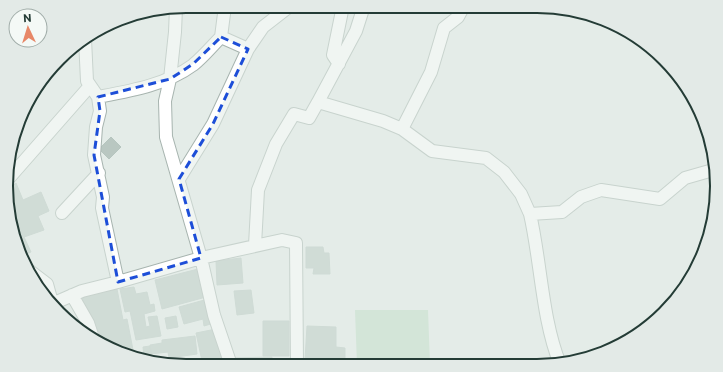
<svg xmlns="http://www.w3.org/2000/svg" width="723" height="372" viewBox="0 0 723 372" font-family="Commissioner,sans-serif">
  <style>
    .green { fill: #bedbc6 }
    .building { fill: #b9c7c1; stroke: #b6c5bf }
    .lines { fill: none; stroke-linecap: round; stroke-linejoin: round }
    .street-casing { stroke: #a7b4af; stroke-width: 14 }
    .street { stroke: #fff; stroke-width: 12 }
    .marked { fill: none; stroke: #1d4ed8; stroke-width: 3; stroke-dasharray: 8 5; stroke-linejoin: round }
    .rim { fill: none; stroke: #243c36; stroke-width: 2 }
  </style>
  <rect width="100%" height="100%" fill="#e4ece8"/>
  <path class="green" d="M 355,310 L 428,310 L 430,365 L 357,365 Z"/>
  <path class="building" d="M 111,137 L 121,147 L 109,159 L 99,149 Z
    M 16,183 L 23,200 L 41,192 L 49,211 L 38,216 L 44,230 L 24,237 L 31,252 L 22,256 L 8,209 L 9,190 Z
    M 306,247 L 323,247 L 324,253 L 329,253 L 330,274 L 313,274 L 314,268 L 306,268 Z
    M 241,258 L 243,283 L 217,285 L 216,261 Z
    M 198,269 L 206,297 L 162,309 L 155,280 Z
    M 134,287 L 136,294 L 147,292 L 150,305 L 154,304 L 155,311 L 144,314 L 146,327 L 150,326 L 148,317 L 157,316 L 161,336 L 136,340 L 130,311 L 125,312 L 120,289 Z
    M 117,289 L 123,320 L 127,319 L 134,355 L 106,347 L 101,344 L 99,331 L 95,332 L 92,317 L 86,319 L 82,295 Z
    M 251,290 L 254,313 L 237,315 L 234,291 Z
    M 208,299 L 214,323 L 204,326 L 203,319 L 184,324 L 179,307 Z
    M 176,316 L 178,327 L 167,329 L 165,318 Z
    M 263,321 L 289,321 L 289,356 L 263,356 Z
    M 307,326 L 336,327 L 336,347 L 345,348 L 345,365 L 317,365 L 317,360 L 305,360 Z
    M 216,329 L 223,365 L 196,366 L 195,362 L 202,361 L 196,333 Z
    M 195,336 L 197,354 L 169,358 L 168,352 L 151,354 L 150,345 L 162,343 L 162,340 Z
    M 150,346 L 152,359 L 157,358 L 158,361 L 142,357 L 144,357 L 143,347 Z
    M 272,357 L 272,365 L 233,365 L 233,358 Z"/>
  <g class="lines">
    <g class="street-casing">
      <path id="street" d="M 176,8 L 175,32 L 170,79 L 165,101 L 166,137 L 201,258 L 214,315 L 231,365
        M 221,37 L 225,6
        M 85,39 L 87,81 L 98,97 L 100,111 L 96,127 L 94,155 L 103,197 L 102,208 L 118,282
        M 339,64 L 333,55 L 343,6
        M 98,97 C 130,91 166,85 193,65 C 203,57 212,46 221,37 L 248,49
        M 318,102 L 356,31 L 364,6
        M 402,129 L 431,72 L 444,28 L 458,17 L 464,6
        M 10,177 L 89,87
        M 179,179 L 213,124 L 248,49 L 263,27 L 290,6
        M 62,213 L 99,173
        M 530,214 C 541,262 542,320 560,364
        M 255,245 L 258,190 L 276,144 L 294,114 L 309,118 L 318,102 L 383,121 L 402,129 L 432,151 L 486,158 L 504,172 L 521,194 L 530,214 L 562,212 L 581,197 L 601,190 L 660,199 L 685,178 L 713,170
        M 26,268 L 47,284 L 53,306
        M 72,295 L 88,323 L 93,338
        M 52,304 L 82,291 L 118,282 L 201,258 L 282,240 L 296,243 L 297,365"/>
    </g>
    <use href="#street" class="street"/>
  </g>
  <path d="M0 0H723V372H0ZM 221,37 L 248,49 L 213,124 L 179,179 L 201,258 L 118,282 L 94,155 L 100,111 L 98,97 L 170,79 L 193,64 Z" fill="#e4ece8" fill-opacity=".55" fill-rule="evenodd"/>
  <path class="marked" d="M 221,37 L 248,49 L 213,124 L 179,179 L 201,258 L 118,282 L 94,155 L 100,111 L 98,97 L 170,79 L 193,64 Z"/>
  <path d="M0 0H723V372H0ZM186 13H537A173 173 0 0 1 710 186V186A173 173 0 0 1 537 359H186A173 173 0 0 1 13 186V186A173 173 0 0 1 186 13Z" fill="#e3eae7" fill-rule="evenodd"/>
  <path class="rim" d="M186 13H537A173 173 0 0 1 710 186V186A173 173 0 0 1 537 359H186A173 173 0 0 1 13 186V186A173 173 0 0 1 186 13Z"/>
  <g transform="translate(28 28) rotate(356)"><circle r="19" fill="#f4f9f6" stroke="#a1ada9"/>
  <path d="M0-3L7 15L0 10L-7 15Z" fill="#e78767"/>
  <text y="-6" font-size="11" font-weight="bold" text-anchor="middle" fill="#243c36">N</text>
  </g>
</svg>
